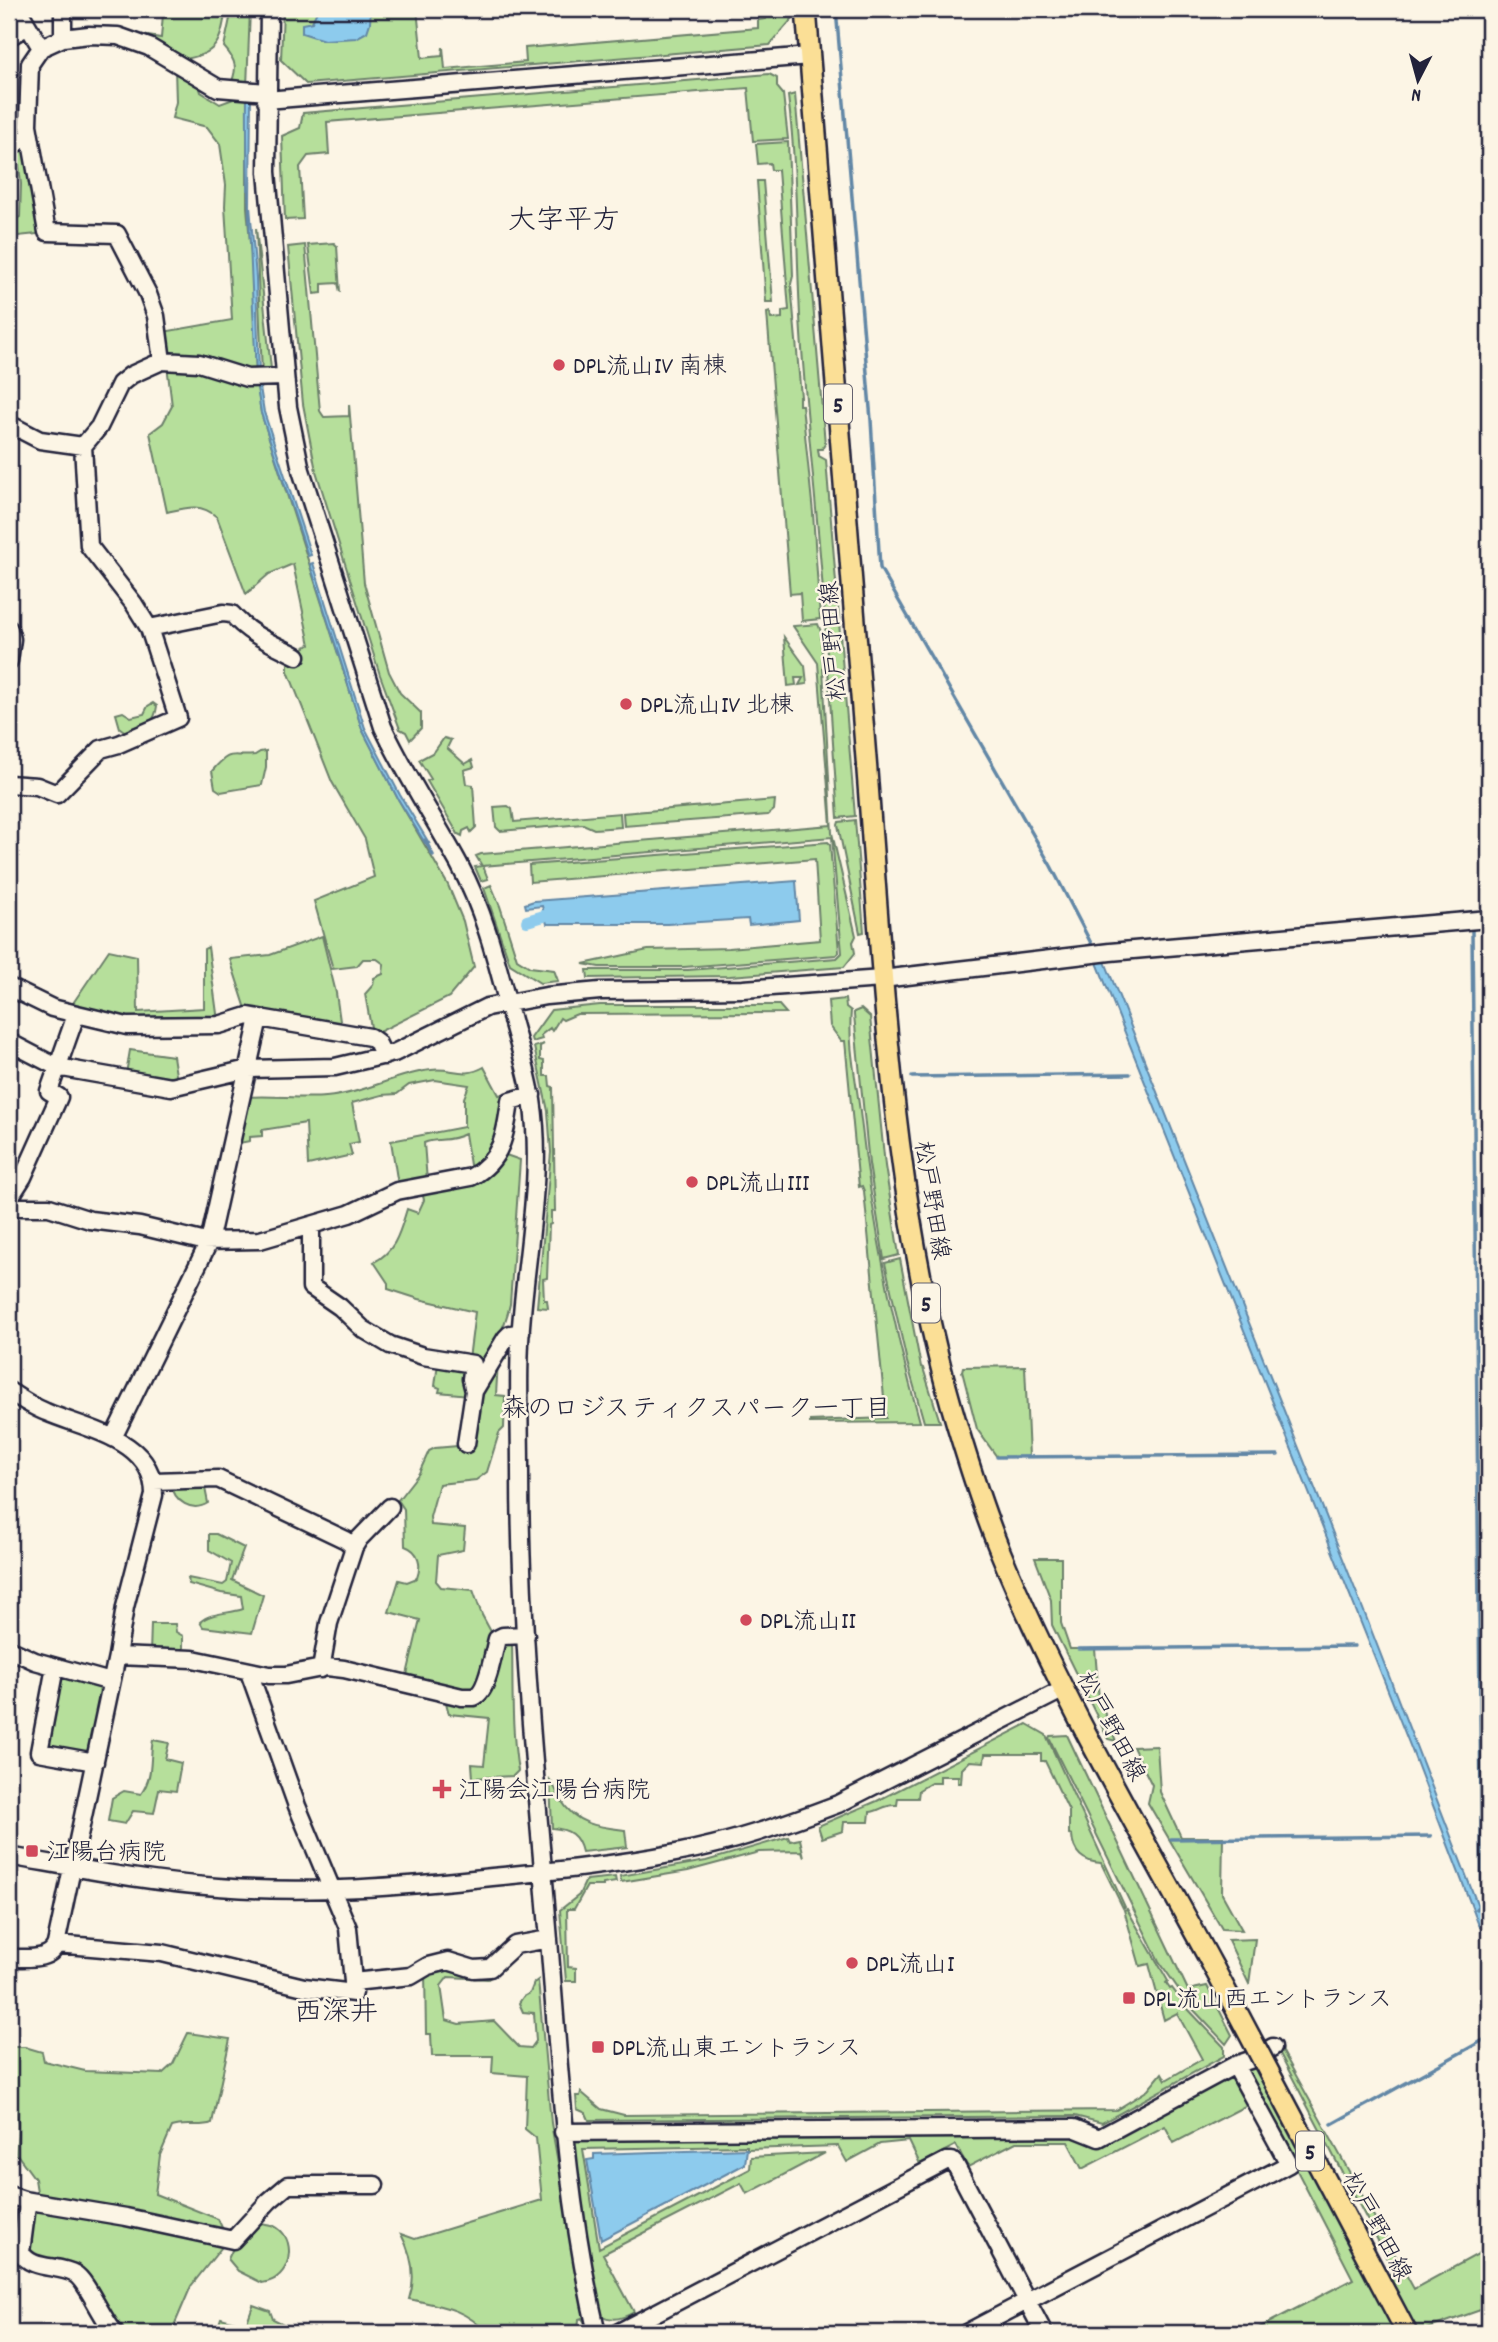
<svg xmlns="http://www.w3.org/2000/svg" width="1498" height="2342" viewBox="0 0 1498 2342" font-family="Dekko,'Klee One',sans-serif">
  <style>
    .green { fill: #b6df9b; stroke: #6c806b; stroke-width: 2 }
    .water { fill: #8dcbed; stroke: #6287a6; stroke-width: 2 }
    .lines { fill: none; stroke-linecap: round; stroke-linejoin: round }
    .stream { stroke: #6287a6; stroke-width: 3.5 }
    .canal { stroke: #8dcbed; stroke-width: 12 }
    .minor-casing { stroke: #22223b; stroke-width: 21 }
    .major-casing { stroke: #22223b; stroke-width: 24 }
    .minor { stroke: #fcf5e5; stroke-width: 16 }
    .major { stroke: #fbdf96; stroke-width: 19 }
    .major-bridge-casing { stroke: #22223b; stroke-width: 24; stroke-linecap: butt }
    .major-bridge { stroke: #fbdf96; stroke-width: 19 }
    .poi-dot { fill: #d1495b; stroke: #fcf5e5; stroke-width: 2.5 }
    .labels { text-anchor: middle; stroke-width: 5; stroke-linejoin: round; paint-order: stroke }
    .shield { fill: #fcf5e5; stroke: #63616e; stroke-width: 2 }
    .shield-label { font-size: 23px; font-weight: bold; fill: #22223b }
    .poi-label { font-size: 24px; fill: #22223b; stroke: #fcf5e5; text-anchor: start }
    .street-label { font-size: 24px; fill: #22223b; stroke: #fcf5e5 }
    .neighbourhood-label { font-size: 26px; fill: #22223b; stroke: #fcf5e5 }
    .quarter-label { font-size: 28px; fill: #22223b; stroke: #fcf5e5 }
  </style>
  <rect width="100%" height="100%" fill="#fcf5e5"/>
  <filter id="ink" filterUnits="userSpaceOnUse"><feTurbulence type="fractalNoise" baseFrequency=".0143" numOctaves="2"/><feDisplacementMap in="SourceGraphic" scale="14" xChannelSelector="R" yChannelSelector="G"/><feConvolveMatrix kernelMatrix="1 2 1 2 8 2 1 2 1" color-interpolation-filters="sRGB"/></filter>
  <g filter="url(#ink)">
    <path class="green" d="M 145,9 L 226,9 C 220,44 218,54 180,60 L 134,34 L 161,38 L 163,14 Z
      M 232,9 L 250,9 L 247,87 L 229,87 C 238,70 237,61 224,47 Z
      M 283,9 L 417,9 L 422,58 L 442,56 L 443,47 L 445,69 L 526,62 L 525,48 L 758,28 L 758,20 L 766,19 L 765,9 L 791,9 L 792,19 L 770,45 L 306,84 L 281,60 Z
      M 175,68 L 198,81 L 201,92 L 220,104 L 247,94 L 247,207 L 253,278 L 256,378 L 261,413 L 362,729 L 398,799 L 448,885 L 463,921 L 474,967 L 449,997 L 375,1034 L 372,1033 L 365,994 L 373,985 L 374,978 L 383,974 L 384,964 L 377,959 L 363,959 L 357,966 L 333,969 L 314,901 L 374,877 L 365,839 L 332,782 L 288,671 L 288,654 L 310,645 L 293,564 L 269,574 L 246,594 L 217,517 C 201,503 188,507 167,512 L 150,433 L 163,423 L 172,406 L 163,332 L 232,320 L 225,206 L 226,185 L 220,144 L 207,127 L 172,118 L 176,102 Z
      M 769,74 L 777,78 L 777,87 L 783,94 L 788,139 L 753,141 L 748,88 L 327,122 L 329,154 L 308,156 L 300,167 L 303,219 L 285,220 L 282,136 L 300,128 L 303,113 Z
      M 795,94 L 825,444 L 822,449 L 818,449 L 819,456 L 826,460 L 839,619 L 825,620 C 819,524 807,429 801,334 C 796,254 798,175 788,96 Z
      M 788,142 L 793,276 L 791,284 L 801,397 L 799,397 L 799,405 L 802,405 L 813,513 L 820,619 L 802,621 L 800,593 L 790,594 L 767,313 L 770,312 L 771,319 L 782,318 L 782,311 L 789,310 L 778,170 L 771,170 L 770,163 L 758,164 L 756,144 Z
      M 24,148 L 41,230 L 37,234 L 9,237 L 9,223 L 20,217 L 21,184 L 17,149 Z
      M 757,181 L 763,181 L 773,302 L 766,302 Z
      M 256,228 L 271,369 L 270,372 L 262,374 Z
      M 334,243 L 337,246 L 340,292 L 338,283 L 322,284 L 322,293 L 314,294 L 308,245 Z
      M 305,245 L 320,411 L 324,417 L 349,416 L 349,404 L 364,583 L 389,672 L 400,693 L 421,713 L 421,728 L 410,740 L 406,732 L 400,729 L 380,675 L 316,471 L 303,404 L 288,247 Z
      M 839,622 L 855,816 L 838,818 L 825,624 Z
      M 818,624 L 821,632 L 832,833 L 856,936 L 853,942 L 855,953 L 844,967 L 730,976 L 588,978 L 587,970 L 688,970 L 837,958 L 842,953 L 832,837 L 483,866 L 488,879 L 481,881 L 475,867 L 482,866 L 476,856 L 481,854 L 831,825 L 818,663 L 793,626 Z
      M 784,637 L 805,666 L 807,684 L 799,685 L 803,678 L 795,678 L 796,685 L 788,686 Z
      M 153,703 L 157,706 C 155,725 143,727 127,733 L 120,728 L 116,714 L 123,712 L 131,717 L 144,714 L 148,706 Z
      M 444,738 L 451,740 L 447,748 L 465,764 L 472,760 L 474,767 L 464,770 L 466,784 L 473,785 L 476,827 L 471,832 L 469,828 L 463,831 L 462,836 L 458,834 L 427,781 L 431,779 L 419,760 L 434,752 Z
      M 266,751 L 266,767 L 262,785 L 221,792 L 215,788 L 212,771 C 232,748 230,758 255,755 L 260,752 Z
      M 775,800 L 774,810 L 768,815 L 624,826 L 623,813 Z
      M 508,806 L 512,809 L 514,822 L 620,813 L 621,827 L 594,829 L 583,824 L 500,831 L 496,827 L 494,807 Z
      M 855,820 L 864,932 L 860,933 L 838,825 L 839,822 Z
      M 828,842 L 830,844 L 839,952 L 836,955 L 684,967 L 599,967 L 583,964 L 648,950 L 729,948 L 820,940 L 815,859 L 530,882 L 529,865 Z
      M 491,885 L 500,906 L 517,959 L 530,967 L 554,970 L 558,981 L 540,983 L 510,964 L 484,888 Z
      M 322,936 L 336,993 L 341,1028 L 247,1012 L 230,959 L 270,955 Z
      M 208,947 L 218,1021 L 128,1022 L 69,1009 L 109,950 L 137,956 L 138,1012 L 204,1008 L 204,949 Z
      M 845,999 L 846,1007 L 851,1011 C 848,1045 856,1079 860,1112 C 872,1217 891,1320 920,1422 L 810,1423 L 810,1421 L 886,1418 L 864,1191 L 862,1186 L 859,1187 L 845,1041 L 841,1041 L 830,1026 L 828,1001 Z
      M 600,1005 L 779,1005 L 786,1013 L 577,1014 L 563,1020 L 560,1018 L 552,1031 L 550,1028 L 541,1035 L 542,1039 L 532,1042 L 531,1038 L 551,1010 Z
      M 861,1009 L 870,1017 L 885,1166 L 899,1255 L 884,1259 L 869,1164 L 854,1015 L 854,1012 Z
      M 544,1044 L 540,1046 L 540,1060 L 544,1061 L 544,1076 L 549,1076 L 550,1086 L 553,1087 L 555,1211 L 551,1211 L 551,1224 L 549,1225 L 547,1278 L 543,1279 L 544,1300 L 547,1300 L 548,1308 L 537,1307 L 551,1152 L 548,1111 L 534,1047 Z
      M 130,1050 L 173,1056 L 177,1081 L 126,1074 Z
      M 484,1067 L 499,1095 L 503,1094 L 502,1117 L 491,1153 L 471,1171 L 465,1134 C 447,1143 438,1137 424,1143 L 427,1181 L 398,1185 L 391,1141 L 464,1127 L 464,1098 L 469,1085 L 435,1080 L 409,1085 L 397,1094 L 382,1095 L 352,1103 L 359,1142 L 349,1144 L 352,1155 L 308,1165 L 306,1123 L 262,1130 L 262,1136 L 250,1137 L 250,1141 L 234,1144 L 245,1097 C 272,1095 299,1099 326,1097 C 363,1094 395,1074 431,1070 C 452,1067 463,1079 484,1067 Z
      M 503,1154 L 520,1160 L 510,1304 C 504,1333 490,1353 474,1377 L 469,1359 L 475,1312 L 419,1299 L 388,1289 L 388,1283 L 374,1262 C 396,1251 400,1231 407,1209 L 418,1213 L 424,1200 L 422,1192 Z
      M 900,1259 L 921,1367 L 923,1368 L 940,1422 L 924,1422 L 907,1362 L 885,1263 Z
      M 501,1352 L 506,1353 L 506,1359 L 498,1360 L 496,1395 L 505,1396 L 504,1428 L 499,1433 L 487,1472 L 476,1480 L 439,1484 L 430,1517 L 431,1525 L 465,1528 L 463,1550 L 438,1555 L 436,1581 L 441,1587 L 473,1590 L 482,1615 L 495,1639 L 483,1680 L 477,1690 L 471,1693 L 459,1693 L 406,1679 L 420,1620 L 389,1612 L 399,1580 L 407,1582 L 417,1578 C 422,1564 419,1551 405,1546 L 404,1509 L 398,1500 L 419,1473 L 429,1451 L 435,1448 L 469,1445 C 476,1409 477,1382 501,1352 Z
      M 438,1363 L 470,1368 L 469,1395 L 439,1392 L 440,1388 L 435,1386 Z
      M 1025,1366 L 1029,1457 L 997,1457 L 977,1429 L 962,1371 L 963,1367 Z
      M 171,1483 L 204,1483 L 208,1503 C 192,1513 174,1502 171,1483 Z
      M 216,1534 L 244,1548 L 232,1580 L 263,1595 L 252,1633 L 203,1627 L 200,1622 C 211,1612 229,1614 243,1609 L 241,1596 L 221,1593 L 189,1584 L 188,1578 L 223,1585 L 227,1582 L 231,1563 L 209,1550 L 209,1534 Z
      M 1035,1558 L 1061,1558 L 1061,1623 L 1070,1649 L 1095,1649 L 1099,1699 L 1116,1741 L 1108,1739 L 1052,1625 L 1051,1600 Z
      M 151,1624 L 175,1624 L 176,1632 L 183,1636 L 183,1656 L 150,1654 Z
      M 512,1641 C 513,1684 511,1728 518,1771 L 513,1776 L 473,1778 L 472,1764 L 484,1765 L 489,1718 L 449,1714 L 444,1695 L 469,1701 L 498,1645 Z
      M 57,1671 L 105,1683 L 91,1759 L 44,1750 Z
      M 1027,1724 L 1046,1735 L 1125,1907 L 1123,1908 L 1101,1863 C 1083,1862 1073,1853 1072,1835 L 1069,1834 L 1069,1811 L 1045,1761 L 1041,1761 L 1041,1754 L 985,1754 L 984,1762 L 970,1761 L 962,1769 L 961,1783 L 958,1783 L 958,1776 L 940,1776 L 940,1783 L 931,1783 L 919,1790 L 918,1798 L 898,1798 L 897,1805 C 885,1804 880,1811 870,1812 L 869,1822 L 844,1822 L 843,1831 L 822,1838 L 818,1826 L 877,1801 Z
      M 1067,1735 L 1188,1990 L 1207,1986 L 1232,2035 L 1226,2044 L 1191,2007 L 1159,1961 L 1049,1738 L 1050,1736 Z
      M 153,1740 L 169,1743 L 165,1759 L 181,1763 L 176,1791 L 159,1789 L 154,1813 L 133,1811 L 125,1824 L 108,1821 L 112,1798 L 124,1791 L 141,1794 C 154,1775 149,1762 153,1740 Z
      M 1157,1746 L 1160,1792 L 1181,1837 L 1223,1837 L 1222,1894 L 1242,1930 L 1222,1929 L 1148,1803 L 1152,1785 L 1133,1747 Z
      M 550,1780 C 555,1787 557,1793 561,1800 C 576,1825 599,1827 625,1830 L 627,1847 L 582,1852 C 578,1835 569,1829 552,1828 Z
      M 788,1837 L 790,1841 L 800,1839 L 804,1857 L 802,1851 L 759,1852 L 688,1871 L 621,1882 L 620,1876 L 706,1861 Z
      M 615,1877 L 616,1882 L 603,1884 L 603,1886 L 587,1886 L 574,1909 L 567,1909 L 568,1967 L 576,1968 L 576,1981 L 566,1981 L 560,1910 L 579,1895 L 586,1880 Z
      M 1127,1909 L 1168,1981 L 1166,1983 L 1170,1989 L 1172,1988 L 1188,2009 L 1224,2047 L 1224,2056 L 1102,2123 L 1075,2116 L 589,2120 L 586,2113 L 577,2109 L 576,2096 L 580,2096 L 581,2092 L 601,2109 L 624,2115 L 1116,2110 L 1148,2090 L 1162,2073 L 1166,2080 L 1202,2059 L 1177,2013 L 1164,2020 L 1149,1964 L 1140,1966 L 1124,1910 Z
      M 1255,1939 L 1249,1984 L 1228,1940 Z
      M 502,1963 L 506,1966 L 488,1979 L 448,1977 L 441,1986 L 446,2020 L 459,2024 L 494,2021 L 519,2047 L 531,2048 L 536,2041 L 534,2013 L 523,2012 L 519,2003 L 523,1997 L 530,1993 L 534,1983 L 538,1980 L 551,2123 L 587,2327 L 582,2318 L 579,2319 L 578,2333 L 487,2333 C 465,2308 441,2306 409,2299 C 417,2276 412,2255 401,2234 L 415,2239 L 542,2200 L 536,2138 L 525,2129 L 527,2076 L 492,2073 L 493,2056 L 432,2056 L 431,2034 L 426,2034 L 425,1972 L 435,1968 Z
      M 188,2033 L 230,2039 L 212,2123 C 198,2128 186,2122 172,2127 L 160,2155 L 155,2194 L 218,2219 L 225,2234 L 38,2198 L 35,2179 L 16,2153 C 17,2134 22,2115 9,2099 L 9,2047 L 25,2047 L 42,2052 L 44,2061 L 85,2071 L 162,2074 L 173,2064 Z
      M 1280,2046 L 1282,2046 L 1283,2052 L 1414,2289 L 1489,2248 L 1489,2307 L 1415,2333 L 1385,2276 L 1393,2273 L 1384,2252 L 1278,2050 Z
      M 1253,2061 L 1397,2333 L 1249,2333 L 1353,2279 L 1243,2066 Z
      M 1229,2074 L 1237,2077 L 1251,2103 L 1174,2143 L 1165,2126 L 1082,2169 L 1068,2142 L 1016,2142 L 968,2167 L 956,2145 L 920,2164 L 909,2141 L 880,2144 L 847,2162 L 838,2146 L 747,2149 L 747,2146 L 583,2149 L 599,2248 L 750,2169 L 751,2157 L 825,2153 L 747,2194 L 741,2183 L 603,2254 L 634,2312 C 624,2318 612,2322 601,2315 L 585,2239 L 571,2144 L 574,2139 L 1074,2134 L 1098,2146 Z
      M 31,2207 L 225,2243 L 191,2286 L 171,2333 L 119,2333 L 89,2283 L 25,2253 Z
      M 258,2222 C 263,2224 270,2224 274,2226 C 294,2236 293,2265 277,2277 C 273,2281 267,2282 262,2283 L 238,2271 L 228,2259 L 233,2248 Z
      M 253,2305 L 270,2311 L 273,2319 L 292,2328 L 290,2333 L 216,2333 L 221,2318 L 246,2325 Z"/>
    <path class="water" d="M 318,9 L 371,9 L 370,23 L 367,32 L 356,38 L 324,40 L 302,33 L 302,24 L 312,22 Z
      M 247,94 L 251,94 L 250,206 L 256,278 L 259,374 L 256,374 C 252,281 246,188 247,94 Z
      M 256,381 L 259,381 L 264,412 L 311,555 L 308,556 L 261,413 Z
      M 313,563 L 365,728 L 400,795 L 429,843 L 425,843 L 398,799 L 362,729 L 310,564 Z
      M 796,881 L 799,920 L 749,925 L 748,919 L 667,924 L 547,924 L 542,906 L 526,908 L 525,904 L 534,901 Z
      M 1104,959 L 1365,1614 L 1483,1919 L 1489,1929 L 1489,1942 L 1478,1923 L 1411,1748 L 1096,960 Z
      M 747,2149 L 745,2164 L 601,2240 L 587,2160 L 594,2159 L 594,2154 Z"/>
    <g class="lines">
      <path class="stream" d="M 836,9 L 871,420 L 880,568 L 1051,866 L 1093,947 L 1096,947
        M 425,840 L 433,855
        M 1472,931 L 1482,1902 L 1476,1909
        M 912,1077 L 1130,1074
        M 997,1457 L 1278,1455
        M 1078,1649 L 1355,1646
        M 1171,1839 L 1431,1836
        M 1332,2124 L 1489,2037"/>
      <path class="canal" d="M 527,921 L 544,916"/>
      <g class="minor-casing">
        <path id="minor" d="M 18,9 L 41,48
          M 63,9 L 63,38
          M 269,9 L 267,172 L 288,407 L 301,470 L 383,727 C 405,774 434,818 459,864 C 485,912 498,967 512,1020 C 519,1046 528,1073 532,1100 C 543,1171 528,1243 522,1314 C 517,1365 520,1419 520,1471 C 520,1627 536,1784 549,1940 C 560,2074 566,2202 597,2333
          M 9,37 L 28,26
          M 266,100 L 810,56
          M 9,147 L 29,136
          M 162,361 L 156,316 L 148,294 L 117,234 L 47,232 L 28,125 L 30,64 L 41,48 L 63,38 L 89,35 L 118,36 L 149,47 L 218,88 L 267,92
          M 9,424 L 40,440 L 83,446 L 99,427 L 120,384 L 131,375 L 162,361 L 199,363 L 247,378 L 285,377
          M 149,628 L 223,613 L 232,614 C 249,635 274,644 297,656
          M 9,629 L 12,639 L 9,661
          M 9,784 L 37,786 L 57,794 L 101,749 L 119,744 L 178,718 L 149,628 L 134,604 L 89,546 L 83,446
          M 9,987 L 52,1008 L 127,1026 L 219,1025 L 248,1016 L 370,1037 L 377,1042 L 384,1056
          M 9,1042 L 57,1067 L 171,1087 L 248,1069 L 335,1067 L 394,1053 L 487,1007 L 546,996 L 600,991 L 743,989 L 882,979 L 1110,952 L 1489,919
          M 9,1199 L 23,1177 L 59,1097 L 49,1091 L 76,1015
          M 9,1207 L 49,1207 L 90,1220 L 140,1226 L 202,1241 L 260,1240 L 349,1214 L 397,1191 L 471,1177 C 502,1161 506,1133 510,1101 L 532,1095
          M 311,1226 L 311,1287 L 340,1307 L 363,1329 L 390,1345 L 423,1356 L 473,1364 L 471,1379 L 474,1391 L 506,1338 L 510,1334 L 521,1332
          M 9,1391 C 21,1399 33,1407 46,1412 C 88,1430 154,1439 154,1495 L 125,1607 L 117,1656 L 56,1944 C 50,1962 24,1957 9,1958
          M 113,1438 L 209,1242 L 259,1018
          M 466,1444 L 474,1391
          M 154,1481 L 218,1479 L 346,1540 L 354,1547
          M 9,1649 L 35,1661 L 111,1682
          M 117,1656 L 193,1659 L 269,1675 L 286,1675 L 327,1667 L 344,1669 L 462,1697 C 464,1697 472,1697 474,1697 C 488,1692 493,1653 497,1639 L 503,1636 L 526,1635
          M 55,1667 L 39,1752 L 95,1762
          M 321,1669 L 329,1623 L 354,1547 L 359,1539 L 390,1507
          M 9,1856 C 78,1868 147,1882 218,1887 C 310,1894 401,1887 492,1877 C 554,1871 615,1865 676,1853 C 731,1843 785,1824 838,1804 L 1064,1689
          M 56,1944 L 162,1953 L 304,1987 L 354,1993 L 348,1928 L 297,1806 L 249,1672
          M 353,1982 L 411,1976 L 428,1966 L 448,1961 L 474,1969 L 490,1968 L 515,1945 L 549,1939
          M 563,2132 L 1074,2128 L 1099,2138 L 1235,2065 L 1250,2060 L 1273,2047
          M 9,2195 L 24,2200 L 27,2206 L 21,2252 C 31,2271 58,2264 75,2274 C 87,2281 102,2319 115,2333
          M 24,2200 L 126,2217 L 233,2240 L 269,2201 L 288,2185 L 375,2185
          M 617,2333 L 946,2161 L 952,2161 L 955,2164 L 1044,2333
          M 966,2333 L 1289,2164 L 1235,2065"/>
      </g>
      <g class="major-casing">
        <path id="major" d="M 806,9 C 826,263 847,517 867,771 C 884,991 893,1213 957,1425 C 970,1468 983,1510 1000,1551 C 1059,1695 1140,1831 1214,1968"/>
      </g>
      <use href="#minor" class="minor"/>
      <use href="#major" class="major"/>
      <g class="major-bridge-casing">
        <path id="major-bridge" d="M 1214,1968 L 1407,2333"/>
      </g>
      <use href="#major-bridge" class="major-bridge"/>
    </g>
  </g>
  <g class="poi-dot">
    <circle cx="559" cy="365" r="7"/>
    <circle cx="626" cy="704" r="7"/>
    <circle cx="692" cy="1182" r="7"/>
    <circle cx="746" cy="1620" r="7"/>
    <path d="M438.5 1778.5h7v7h7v7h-7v7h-7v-7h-7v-7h7z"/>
    <rect x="25" y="1844" width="14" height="14" rx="3.5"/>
    <circle cx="852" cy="1963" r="7"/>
    <rect x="1122" y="1991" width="14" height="14" rx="3.5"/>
    <rect x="591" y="2040" width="14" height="14" rx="3.5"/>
  </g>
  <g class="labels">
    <g class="shield">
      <rect x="824" y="384.5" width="28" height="39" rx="5"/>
      <rect x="912" y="1283.5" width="28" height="39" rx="5"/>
      <rect x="1296" y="2131.5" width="28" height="39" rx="5"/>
    </g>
    <g class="shield-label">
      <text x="838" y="412">5</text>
      <text x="926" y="1311">5</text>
      <text x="1310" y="2159">5</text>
    </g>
    <g class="poi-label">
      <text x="573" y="373">DPL流山IV 南棟</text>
      <text x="640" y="712">DPL流山IV 北棟</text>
      <text x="706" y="1190">DPL流山III</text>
      <text x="760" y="1628">DPL流山II</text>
      <text x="458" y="1797">江陽会江陽台病院</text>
      <text x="46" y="1859">江陽台病院</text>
      <text x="866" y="1971">DPL流山I</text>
      <text x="1143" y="2006">DPL流山西エントランス</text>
      <text x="612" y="2055">DPL流山東エントランス</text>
    </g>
    <g class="street-label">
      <text transform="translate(832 641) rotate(-94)" y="8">松戸野田線</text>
      <text transform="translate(933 1200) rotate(81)" y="8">松戸野田線</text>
      <text transform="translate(1112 1726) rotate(62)" y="8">松戸野田線</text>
      <text transform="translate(1378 2226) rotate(62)" y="8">松戸野田線</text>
    </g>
    <g class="neighbourhood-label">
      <text x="696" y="1416">森のロジスティクスパーク一丁目</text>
    </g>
    <g class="quarter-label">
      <text x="564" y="228">大字平方</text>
      <text x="336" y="2020">西深井</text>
    </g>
  </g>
  <rect width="1498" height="2342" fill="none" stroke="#fcf5e5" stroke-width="35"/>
  <rect x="18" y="18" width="1463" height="2307" fill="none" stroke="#22223b" stroke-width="2.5" filter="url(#ink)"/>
  <g transform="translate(1418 80) rotate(186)" stroke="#fcf5e5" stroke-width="5" paint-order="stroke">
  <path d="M0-5L12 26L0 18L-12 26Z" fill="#22223b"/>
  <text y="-10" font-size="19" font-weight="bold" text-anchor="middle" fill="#22223b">N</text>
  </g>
</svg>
